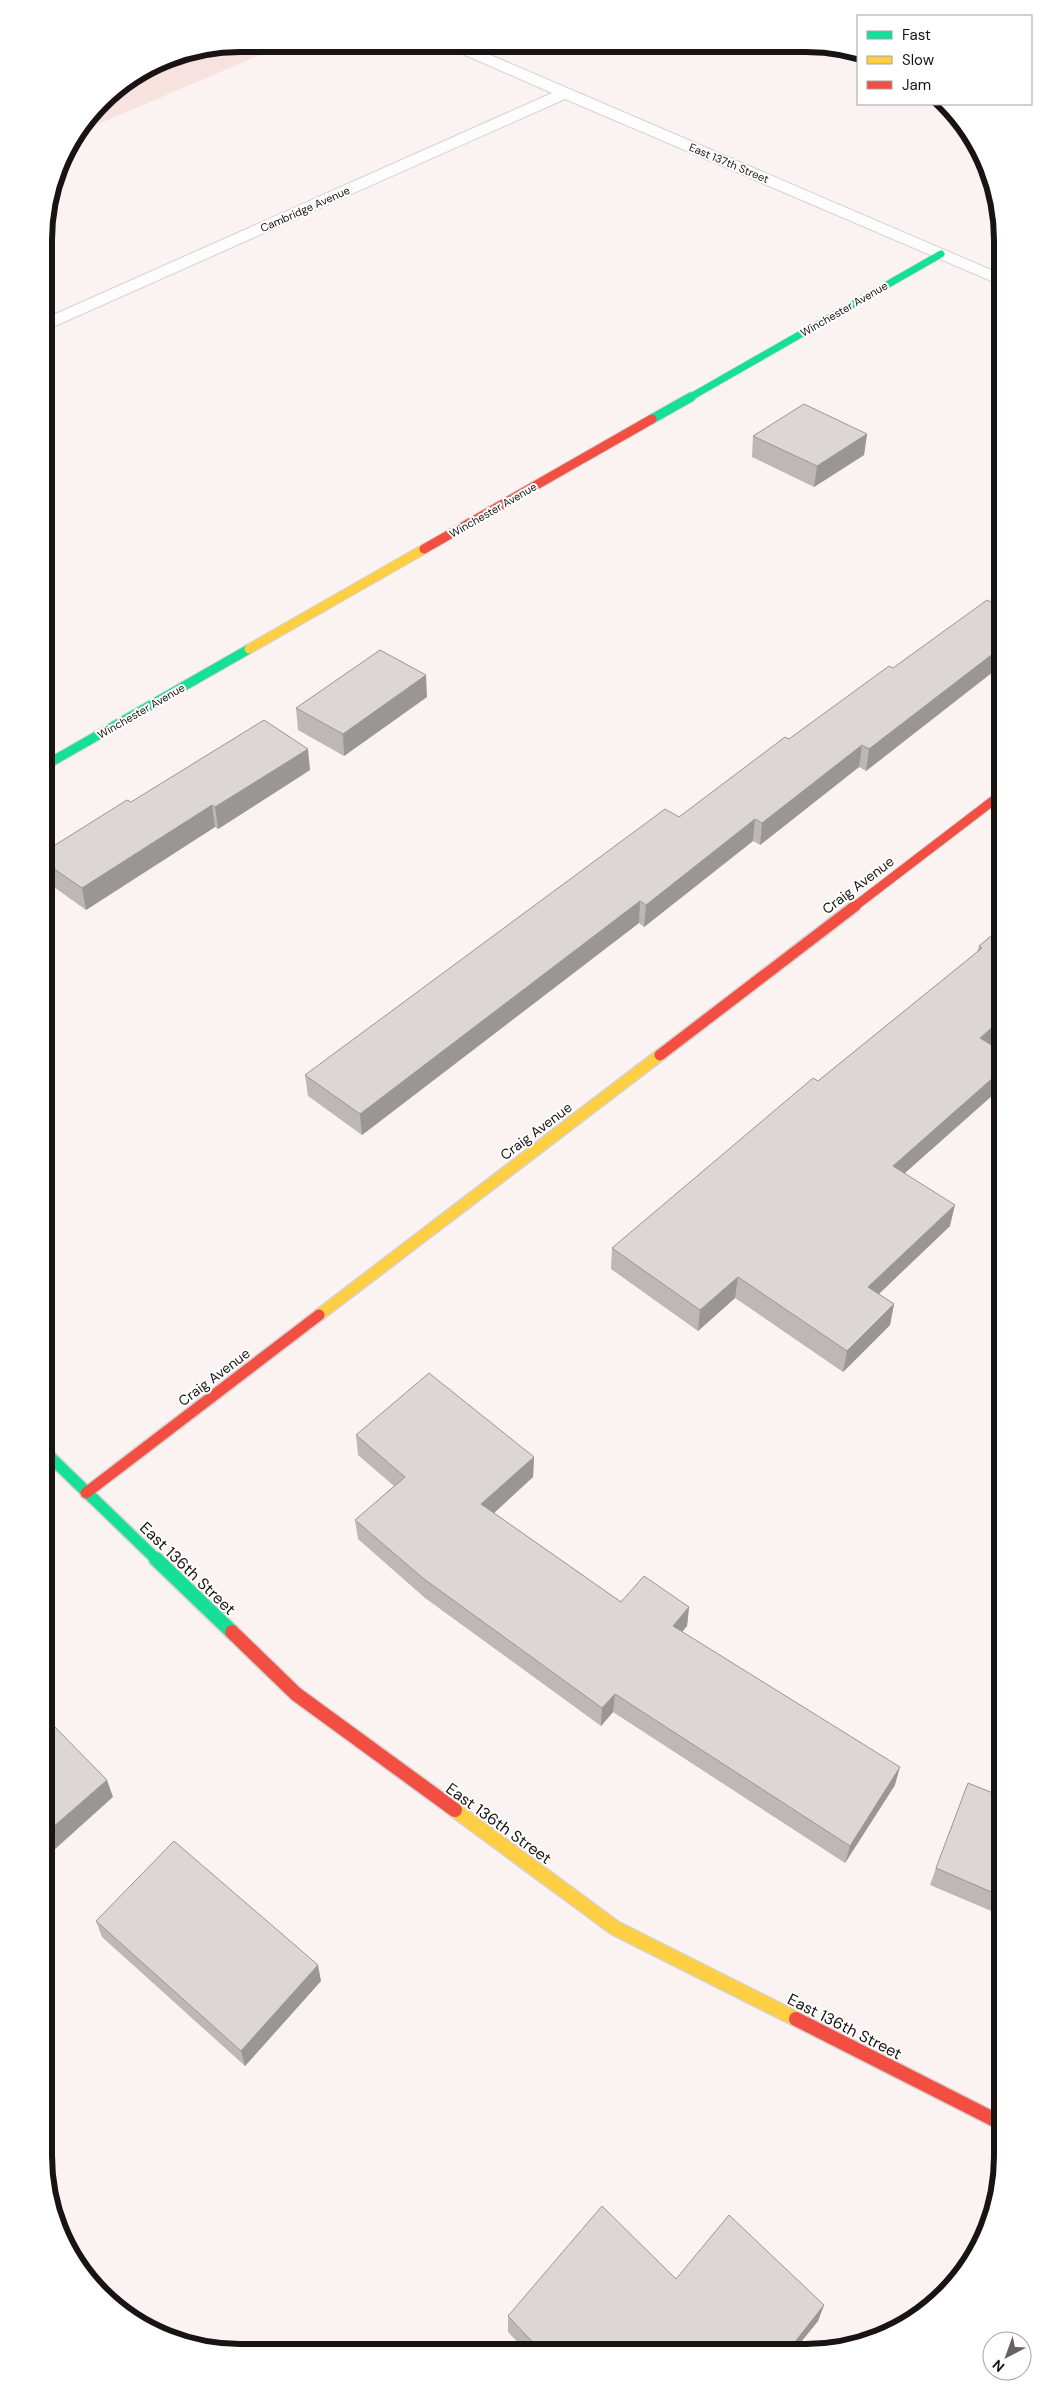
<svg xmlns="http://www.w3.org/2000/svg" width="1047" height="2396" viewBox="0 0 1047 2396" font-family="'DM Sans',sans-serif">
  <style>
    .green { fill: #f8e2df }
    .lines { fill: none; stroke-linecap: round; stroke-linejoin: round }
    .street-casing { stroke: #d7d1d0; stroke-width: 2 }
    .fast-far3-casing { stroke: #d7d1d0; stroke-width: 8 }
    .fast-far2-casing { stroke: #d7d1d0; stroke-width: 11 }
    .fast-far1-casing { stroke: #d7d1d0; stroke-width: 14 }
    .fast-casing { stroke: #d7d1d0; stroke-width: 17 }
    .slow-far2-casing { stroke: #d7d1d0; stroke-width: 11 }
    .slow-far1-casing { stroke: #d7d1d0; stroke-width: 14 }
    .slow-casing { stroke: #d7d1d0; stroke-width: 17 }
    .jam-far2-casing { stroke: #d7d1d0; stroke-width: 11 }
    .jam-far1-casing { stroke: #d7d1d0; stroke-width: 14 }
    .jam-casing { stroke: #d7d1d0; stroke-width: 17 }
    .path { stroke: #d2d0d0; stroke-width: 2; stroke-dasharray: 1 2.5; stroke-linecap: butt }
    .street { fill: #fefdfd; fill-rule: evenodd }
    .fast-far3 { stroke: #16e098; stroke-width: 7 }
    .fast-far2 { stroke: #16e098; stroke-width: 9 }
    .fast-far1 { stroke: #16e098; stroke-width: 11 }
    .fast { stroke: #16e098; stroke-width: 14 }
    .slow-far2 { stroke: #ffcf43; stroke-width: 9 }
    .slow-far1 { stroke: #ffcf43; stroke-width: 11 }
    .slow { stroke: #ffcf43; stroke-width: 14 }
    .jam-far2 { stroke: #f24e42; stroke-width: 9 }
    .jam-far1 { stroke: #f24e42; stroke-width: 11 }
    .jam { stroke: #f24e42; stroke-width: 14 }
    .wall { fill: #bdb8b7 }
    .shaded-wall { fill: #9a9695 }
    .building { fill: #dcd6d5; stroke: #9a9695 }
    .labels { text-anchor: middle; stroke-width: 4; stroke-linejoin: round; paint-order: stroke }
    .far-street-label { font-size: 11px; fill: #191313; stroke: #fff }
    .street-label { font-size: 14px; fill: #191313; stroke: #fff }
    .near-street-label { font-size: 16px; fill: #191313; stroke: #fff }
    .rim { fill: none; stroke: #191313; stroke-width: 6 }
  </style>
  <rect width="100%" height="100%" fill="#faf3f2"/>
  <path class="green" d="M 241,44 L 286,44 L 82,131 L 111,93 L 166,59 Z"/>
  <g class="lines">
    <g class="street-casing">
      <path id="street" d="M 446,45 L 467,45 L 1003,275 L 1003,286 L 565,99 L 44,331 L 44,319 L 552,93 L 449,48 Z"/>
    </g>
    <g class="fast-far3-casing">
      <path id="fast-far3" d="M 689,398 L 941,254"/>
    </g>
    <g class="fast-far2-casing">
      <path id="fast-far2" d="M 652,419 L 691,397
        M 44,766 L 249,649"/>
    </g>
    <g class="fast-far1-casing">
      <path id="fast-far1" d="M 44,1451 L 157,1560"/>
    </g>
    <g class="fast-casing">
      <path id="fast" d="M 156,1559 L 232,1632"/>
    </g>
    <g class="slow-far2-casing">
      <path id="slow-far2" d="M 249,649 L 424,549"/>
    </g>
    <g class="slow-far1-casing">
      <path id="slow-far1" d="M 319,1315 L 660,1055"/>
    </g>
    <g class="slow-casing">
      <path id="slow" d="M 455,1810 L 615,1928 L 796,2019"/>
    </g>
    <g class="jam-far2-casing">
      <path id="jam-far2" d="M 424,549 L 652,419
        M 854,907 L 1003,793"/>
    </g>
    <g class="jam-far1-casing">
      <path id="jam-far1" d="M 660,1055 L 855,906
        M 86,1493 L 319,1315"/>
    </g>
    <g class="jam-casing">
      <path id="jam" d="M 232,1632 L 296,1694 L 455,1810
        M 796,2019 L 1003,2124"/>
    </g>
    <path class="path" d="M 192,53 L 218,48"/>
    <use href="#street" class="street"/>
    <use href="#fast-far3" class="fast-far3"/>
    <use href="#fast-far2" class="fast-far2"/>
    <use href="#fast-far1" class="fast-far1"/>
    <use href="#fast" class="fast"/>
    <use href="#slow-far2" class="slow-far2"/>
    <use href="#slow-far1" class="slow-far1"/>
    <use href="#slow" class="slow"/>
    <use href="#jam-far2" class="jam-far2"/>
    <use href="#jam-far1" class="jam-far1"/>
    <use href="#jam" class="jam"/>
  </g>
  <path class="wall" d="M 867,434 L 864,455 L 814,487 L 752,457 L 753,436 Z
    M 1003,608 L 1003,664 L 866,771 L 859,767 L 760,845 L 753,841 L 644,927 L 639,923 L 362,1135 L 308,1096 L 305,1075 L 679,817 L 789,739 L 893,668 Z
    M 427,697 L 344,756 L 298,730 L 296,708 Z
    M 310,770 L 218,829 L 215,827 L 86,910 L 44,880 L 44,852 L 131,802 Z
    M 1003,926 L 1003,1035 L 992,1045 L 1003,1052 L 1003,1086 L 905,1173 L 950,1226 L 879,1294 L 894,1304 L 890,1325 L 843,1372 L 735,1298 L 698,1331 L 611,1269 L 612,1248 L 977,952 L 979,946 Z
    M 356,1435 L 534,1457 L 533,1477 L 494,1513 L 621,1602 L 689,1607 L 687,1626 L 682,1632 L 895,1785 L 845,1863 L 613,1712 L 601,1726 L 425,1598 L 358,1539 L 355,1520 L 394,1486 L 358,1455 Z
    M 1003,1797 L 1003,1916 L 930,1885 L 936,1868 Z
    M 96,1921 L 321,1981 L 245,2066 L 102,1937 Z
    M 676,2279 L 824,2305 L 818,2321 L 793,2352 L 526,2351 L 508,2332 L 508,2316 Z"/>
  <path class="shaded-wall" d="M 867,434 L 864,455 L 814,487 L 817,466 Z
    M 1003,646 L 1003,664 L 866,771 L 869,749 Z
    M 426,675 L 427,697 L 344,756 L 343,734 Z
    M 862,745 L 859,767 L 760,845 L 762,823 Z
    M 308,749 L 310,770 L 218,829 L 215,807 Z
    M 212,805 L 215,827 L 86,910 L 82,888 Z
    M 755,819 L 753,841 L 644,927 L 646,905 Z
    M 640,901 L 639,923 L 362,1135 L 360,1114 Z
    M 1003,1018 L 1003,1035 L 975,1059 L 980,1038 Z
    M 1003,1069 L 1003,1086 L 889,1187 L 893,1166 Z
    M 955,1205 L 950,1226 L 864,1308 L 868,1287 Z
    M 738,1277 L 735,1298 L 698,1331 L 700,1310 Z
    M 894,1304 L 890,1325 L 843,1372 L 847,1351 Z
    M 534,1457 L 533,1477 L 482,1524 L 481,1504 Z
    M 689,1607 L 687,1626 L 671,1645 L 673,1626 Z
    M 615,1694 L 613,1712 L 601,1726 L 602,1708 Z
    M 900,1767 L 895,1785 L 845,1863 L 850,1846 Z
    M 107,1780 L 113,1797 L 44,1859 L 44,1835 Z
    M 318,1965 L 321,1981 L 245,2066 L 241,2051 Z
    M 824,2305 L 818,2321 L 793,2352 L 787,2352 Z"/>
  <path class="building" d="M 804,404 L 867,434 L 817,466 L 753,436 Z
    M 987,600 L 1003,608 L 1003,646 L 869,749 L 862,745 L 762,823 L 755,819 L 646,905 L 640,901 L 360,1114 L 305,1075 L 665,809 L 679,817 L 785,737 L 789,739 L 889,666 L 893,668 Z
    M 380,650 L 426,675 L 343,734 L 296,708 Z
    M 264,720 L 308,749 L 215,807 L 212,805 L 82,888 L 44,862 L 44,852 L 127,800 L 131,802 Z
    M 1003,926 L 1003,1018 L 980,1038 L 1003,1052 L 1003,1069 L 893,1166 L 955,1205 L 868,1287 L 894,1304 L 847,1351 L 738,1277 L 700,1310 L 612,1248 L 813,1078 L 818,1081 L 982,948 L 979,946 Z
    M 429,1373 L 534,1457 L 481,1504 L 621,1602 L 644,1576 L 689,1607 L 673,1626 L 900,1767 L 850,1846 L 615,1694 L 602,1708 L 424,1579 L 355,1520 L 405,1477 L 356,1435 Z
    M 44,1716 L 107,1780 L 44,1835 Z
    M 968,1783 L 1003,1797 L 1003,1897 L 936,1868 Z
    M 174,1841 L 318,1965 L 241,2051 L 96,1921 Z
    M 602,2206 L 676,2279 L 729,2215 L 824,2305 L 787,2352 L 541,2351 L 508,2316 Z"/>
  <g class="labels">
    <g class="far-street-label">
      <text transform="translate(729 163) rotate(23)" y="4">East 137th Street</text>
      <text transform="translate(305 209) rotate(-24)" y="4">Cambridge Avenue</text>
      <text transform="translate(844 309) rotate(-30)" y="4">Winchester Avenue</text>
      <text transform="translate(493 510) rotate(-30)" y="4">Winchester Avenue</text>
      <text transform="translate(141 711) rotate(-30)" y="4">Winchester Avenue</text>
    </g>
    <g class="street-label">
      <text transform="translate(858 885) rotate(-37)" y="5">Craig Avenue</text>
      <text transform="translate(536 1131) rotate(-37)" y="5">Craig Avenue</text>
      <text transform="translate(214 1377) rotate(-37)" y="5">Craig Avenue</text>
    </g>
    <g class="near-street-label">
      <text transform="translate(188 1568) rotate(44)" y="6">East 136th Street</text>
      <text transform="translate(499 1823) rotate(36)" y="6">East 136th Street</text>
      <text transform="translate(845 2026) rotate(27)" y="6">East 136th Street</text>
    </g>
  </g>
  <path d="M0 0H1047V2396H0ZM240 52H806A188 188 0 0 1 994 240V2156A188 188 0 0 1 806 2344H240A188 188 0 0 1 52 2156V240A188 188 0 0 1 240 52Z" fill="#fff" fill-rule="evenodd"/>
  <path class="rim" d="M240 52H806A188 188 0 0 1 994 240V2156A188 188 0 0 1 806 2344H240A188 188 0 0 1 52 2156V240A188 188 0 0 1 240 52Z"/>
  <rect x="857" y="15" width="175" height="90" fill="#ffffff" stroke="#a3a1a1"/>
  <rect x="867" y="31" width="25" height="8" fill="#16e098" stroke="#a3a1a1"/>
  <text x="902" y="40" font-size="15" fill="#191313">Fast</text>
  <rect x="867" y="56" width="25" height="8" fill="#ffcf43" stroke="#a3a1a1"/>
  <text x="902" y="65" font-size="15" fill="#191313">Slow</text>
  <rect x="867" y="81" width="25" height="8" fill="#f24e42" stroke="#a3a1a1"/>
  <text x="902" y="90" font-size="15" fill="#191313">Jam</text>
  <g transform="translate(1007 2356) rotate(221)"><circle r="24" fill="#ffffff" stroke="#a3a1a1"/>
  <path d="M0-4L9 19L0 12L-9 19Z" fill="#686161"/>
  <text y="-8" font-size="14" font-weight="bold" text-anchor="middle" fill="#191313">N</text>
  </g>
</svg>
